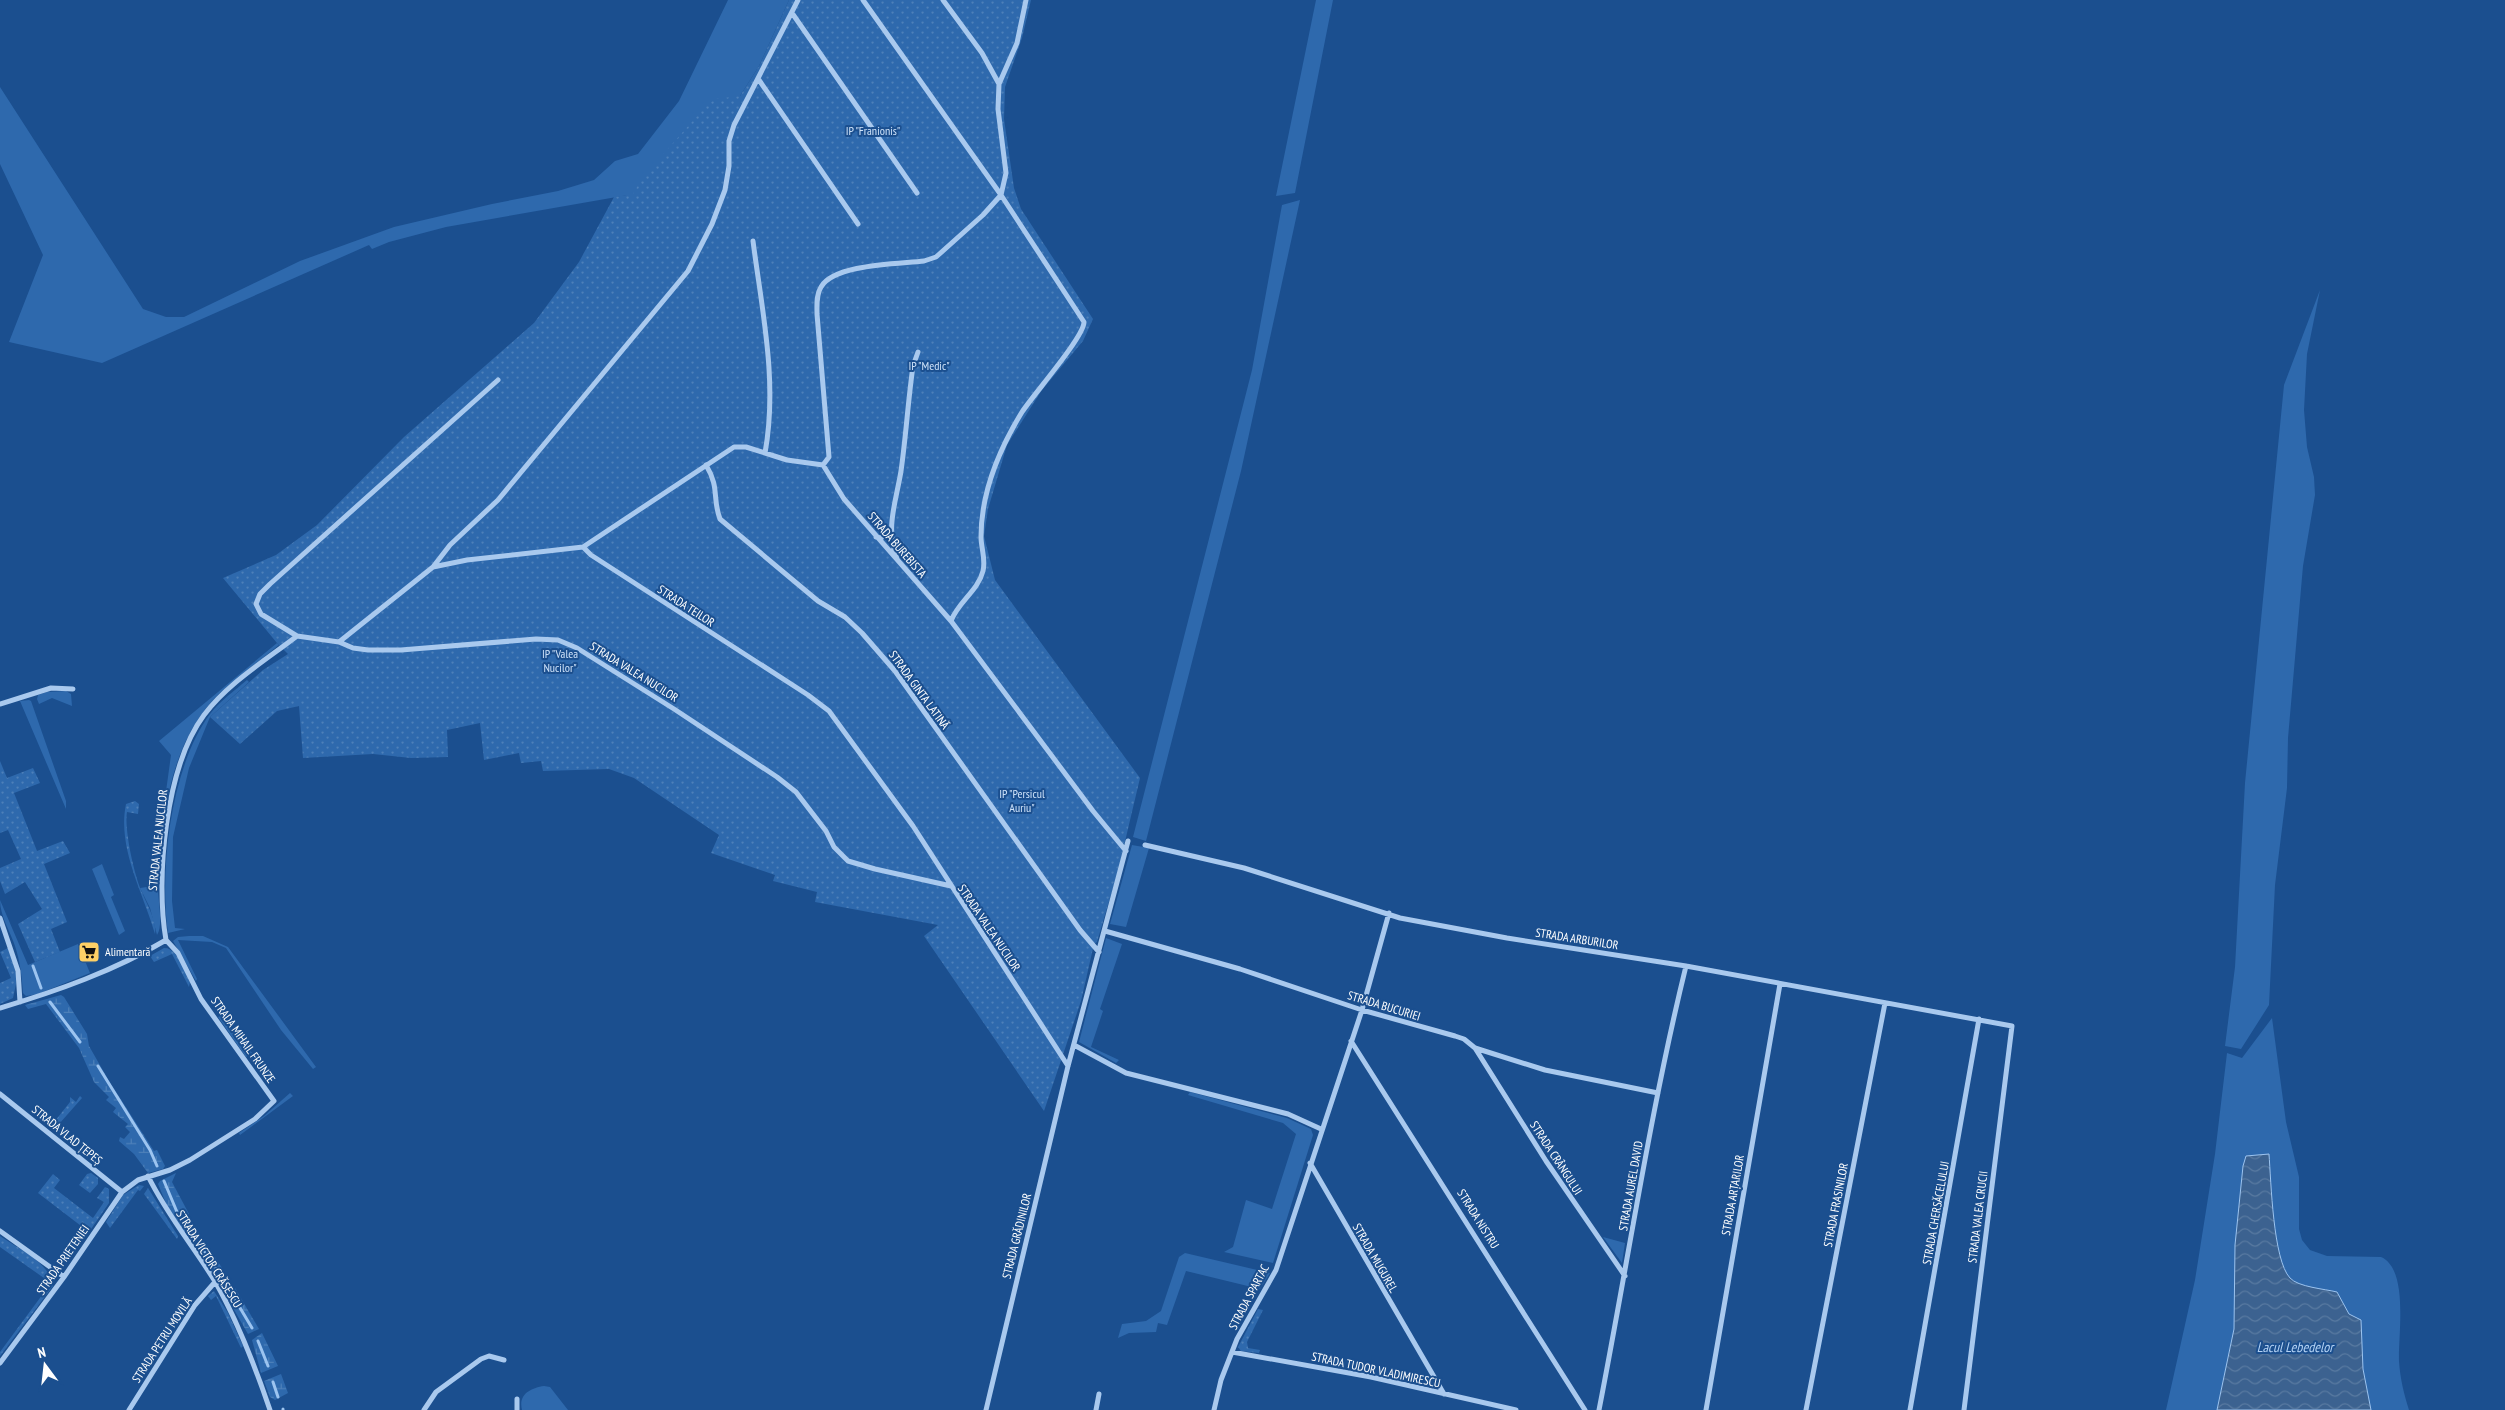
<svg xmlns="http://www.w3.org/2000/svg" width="2505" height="1410" viewBox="0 0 2505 1410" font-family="'PT Sans Narrow',sans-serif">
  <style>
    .grass { fill: #2e69ad }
    .wetland { fill: url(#wetland-marsh) }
    .garden { fill: url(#garden-dots) }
    .water { fill: url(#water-waves); stroke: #9cc4f0 }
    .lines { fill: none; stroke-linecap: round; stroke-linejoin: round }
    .stream { stroke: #9cc4f0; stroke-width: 3 }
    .street { stroke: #a9c9ee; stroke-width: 5 }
    .labels { text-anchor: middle; stroke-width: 4; stroke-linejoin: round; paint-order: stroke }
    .park-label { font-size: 12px; fill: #cfe3fa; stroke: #1b4f8f }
    .street-label { font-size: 12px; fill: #fff; stroke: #1b4f8f }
    .poi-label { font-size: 12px; fill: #fff; stroke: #1b4f8f; text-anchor: start }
    .water-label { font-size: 14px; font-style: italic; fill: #b5d3f5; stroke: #1b4f8f }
  </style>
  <defs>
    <pattern id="wetland-marsh" width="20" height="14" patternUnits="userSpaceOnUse" patternTransform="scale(1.25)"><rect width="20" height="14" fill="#2e69ad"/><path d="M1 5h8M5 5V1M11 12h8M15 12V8" fill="none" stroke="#4d80b9"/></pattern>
    <pattern id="garden-dots" width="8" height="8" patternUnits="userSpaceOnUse" patternTransform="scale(1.25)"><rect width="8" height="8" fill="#2e69ad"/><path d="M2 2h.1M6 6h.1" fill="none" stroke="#4d80b9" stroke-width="1.8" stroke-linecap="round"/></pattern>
    <pattern id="water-waves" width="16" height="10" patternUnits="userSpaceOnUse" patternTransform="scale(1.25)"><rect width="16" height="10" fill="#3c6290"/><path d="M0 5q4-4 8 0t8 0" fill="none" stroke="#597aa1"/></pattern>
  </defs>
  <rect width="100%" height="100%" fill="#1b4f8f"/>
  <path class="grass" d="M 728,0 L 789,0 L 759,66 L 740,96 L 741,104 L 727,134 L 725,166 L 719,190 L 683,172 L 630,233 L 630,244 L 593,288 L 591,286 L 569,310 L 497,377 L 254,596 L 243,584 L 258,578 L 276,565 L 336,514 L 534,329 L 595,250 L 628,195 L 446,227 L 389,242 L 372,249 L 369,245 L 102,363 L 9,342 L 43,255 L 0,164 L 0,87 L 143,309 L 166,317 L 184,317 L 300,261 L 394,227 L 492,204 L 558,191 L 594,180 L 615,161 L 638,154 L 679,101 Z
    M 1316,0 L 1333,0 L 1295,193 L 1276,196 Z
    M 1300,200 L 1241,471 L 1146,841 L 1133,837 L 1252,370 L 1282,205 Z
    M 2320,290 L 2307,354 L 2304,410 L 2307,447 L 2314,477 L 2315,495 L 2303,566 L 2288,738 L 2287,788 L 2275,885 L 2269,1005 L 2241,1049 L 2225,1046 L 2235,967 L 2245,783 L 2284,385 Z
    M 277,643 L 279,645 C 259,661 239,676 220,693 C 169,742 162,817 158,883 C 157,897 164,925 157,935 L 150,908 L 140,888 L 153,886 L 171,755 L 159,741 Z
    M 247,680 L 249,682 L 210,717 L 189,768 L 173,837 L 172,901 L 175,928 L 185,929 L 168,933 C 159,870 171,766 210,714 C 220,701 234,691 247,680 Z
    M 66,691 L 71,694 L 72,706 L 52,698 L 39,704 L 37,699 L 38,695 L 47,692 Z
    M 29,700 L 31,701 L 66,801 L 66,809 L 20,701 Z
    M 1132,845 L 1149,848 L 1126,927 L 1110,924 Z
    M 102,864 L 114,895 L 111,897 L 125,931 L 119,935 L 92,869 Z
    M 0,900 L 28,965 L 78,944 L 90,973 L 38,994 L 26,996 L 23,993 C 22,977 20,961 15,946 C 10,931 0,916 0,900 Z
    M 189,936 L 203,936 L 228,947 L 316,1067 L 313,1069 L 281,1030 L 226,948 L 212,942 L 178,940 L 197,979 L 196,981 L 173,941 L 178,937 Z
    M 1106,938 L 1122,944 L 1100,1009 L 1103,1011 L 1091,1047 L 1119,1060 L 1116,1063 L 1079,1042 Z
    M 222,1015 L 230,1029 L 234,1027 L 252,1053 L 246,1057 L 218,1017 Z
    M 2272,1018 L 2286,1122 L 2299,1177 L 2299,1229 L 2302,1240 L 2310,1250 L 2327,1256 L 2381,1257 C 2409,1269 2398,1335 2399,1361 C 2400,1378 2404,1394 2409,1410 L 2371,1410 L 2349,1314 L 2337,1292 C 2325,1290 2299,1287 2290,1278 C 2273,1260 2271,1181 2269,1154 L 2243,1166 L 2235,1245 L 2234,1329 L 2217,1410 L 2166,1410 L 2195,1280 L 2215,1154 L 2227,1053 L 2242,1058 Z
    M 1190,1092 L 1287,1118 L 1311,1129 L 1313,1135 L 1273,1263 L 1224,1252 L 1233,1247 L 1246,1200 L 1272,1209 L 1296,1134 L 1283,1123 L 1188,1095 Z
    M 290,1093 L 293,1096 L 240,1135 L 239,1133 L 264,1116 Z
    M 1603,1237 L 1625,1243 L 1622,1263 Z
    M 1185,1253 L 1270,1273 L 1260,1289 L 1186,1271 L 1167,1325 L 1158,1323 L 1156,1332 L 1129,1333 L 1118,1338 L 1122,1324 L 1146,1321 L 1161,1311 L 1179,1257 Z
    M 544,1386 L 550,1387 L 568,1410 L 522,1410 C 518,1394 531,1388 544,1386 Z"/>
  <path class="wetland" d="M 61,995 L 64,997 L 87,1034 L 89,1046 L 109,1081 L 154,1151 L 157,1150 L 165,1166 L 163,1169 L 148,1173 L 134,1154 L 119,1141 L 120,1137 L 124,1139 L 130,1132 L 125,1127 L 128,1124 L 113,1112 L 116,1108 L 106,1100 L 109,1097 L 94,1082 L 79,1048 L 46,1004 L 28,1009 L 25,1005 Z
    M 176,1173 L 172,1182 L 189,1214 L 187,1216 L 200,1235 L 190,1241 L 168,1208 L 158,1184 L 160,1181 Z
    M 205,1242 L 222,1268 L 212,1272 L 196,1249 Z
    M 235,1288 L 259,1329 L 248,1334 L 225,1294 Z
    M 262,1333 L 278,1366 L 261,1373 L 252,1340 Z
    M 281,1374 L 288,1393 L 275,1400 L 270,1397 L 264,1381 Z"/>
  <path class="garden" d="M 789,0 L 1031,0 L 1022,38 L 1005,87 L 1004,119 L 1014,188 L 1021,209 L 1093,319 L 1083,341 L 1042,390 L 1007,445 L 988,509 L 984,536 L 995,580 L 1140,778 L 1118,871 L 1097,942 L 1094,944 L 1081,1001 L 1044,1111 L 924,936 L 938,925 L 815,902 L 817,892 L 773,881 L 775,875 L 711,853 L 719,835 L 634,778 L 609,769 L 543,771 L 541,761 L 521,763 L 519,753 L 484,760 L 480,723 L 447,730 L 448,757 L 411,758 L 373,754 L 303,758 L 299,706 L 277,711 L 240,744 L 210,717 L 263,670 L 288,654 L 277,643 L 223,578 L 276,555 L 317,525 L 404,437 L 534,323 L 579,262 L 614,197 L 633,194 L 642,178 L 705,107 L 715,99 L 740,96 L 759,66 Z
    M 0,761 L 7,778 L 33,768 L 40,783 L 14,793 L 37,851 L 63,841 L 70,853 L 44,864 L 67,922 L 51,929 L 60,952 L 35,962 L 18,924 L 42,909 L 25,882 L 5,894 L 0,881 L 0,868 L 21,859 L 8,830 L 0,833 Z
    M 135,801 L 139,804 L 138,814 L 127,812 C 124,829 134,874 141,890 C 146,903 157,920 155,934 C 143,892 117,848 126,804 Z
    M 8,948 L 16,973 L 16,984 L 13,998 L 0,1004 L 0,983 L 11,978 L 0,952 Z
    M 164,948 C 178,948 184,971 190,982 L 189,987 L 172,954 L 154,962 L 150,956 Z
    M 80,1096 L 82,1098 L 59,1124 L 62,1127 L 60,1129 L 69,1137 L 67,1140 L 51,1126 L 70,1102 L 70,1097 L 76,1102 Z
    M 91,1173 L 98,1178 L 98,1184 L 90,1193 L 79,1185 L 87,1174 Z
    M 53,1174 L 60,1180 L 54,1188 L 93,1218 L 104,1202 L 97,1198 L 105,1187 L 109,1189 L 109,1203 L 89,1232 L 38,1193 Z
    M 139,1185 L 144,1186 L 140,1191 L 138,1190 L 110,1228 L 106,1222 L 123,1195 Z
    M 148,1188 L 178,1236 L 177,1239 L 144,1194 Z
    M 0,1236 C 17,1248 51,1263 53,1286 L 0,1356 L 0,1352 L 51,1283 L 0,1247 Z
    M 214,1291 L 228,1313 L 243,1346 L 241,1348 L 216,1296 L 211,1300 L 208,1296 Z
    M 1258,1309 L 1263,1310 L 1247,1342 L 1248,1348 L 1260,1350 L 1259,1353 L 1241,1351 L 1238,1347 Z"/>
  <path class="water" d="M 2269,1154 C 2271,1181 2273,1260 2290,1278 C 2298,1287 2325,1289 2337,1292 L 2349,1314 L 2361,1320 L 2363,1369 L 2371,1410 L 2217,1410 L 2234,1329 L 2235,1245 L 2243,1166 L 2246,1156 Z"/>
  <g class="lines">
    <path class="stream" d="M 33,966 L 41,988
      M 50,1002 L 80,1042
      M 98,1066 L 150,1150 L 157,1166
      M 164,1181 L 177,1212 L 195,1238
      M 200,1246 L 217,1270
      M 221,1277 L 224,1282
      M 230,1291 L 252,1328
      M 258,1341 L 268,1366
      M 273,1382 L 278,1397
      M 283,1409 L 283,1410"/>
    <path class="street" d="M 863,0 L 1001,195 L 1084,322 C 1084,337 1033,395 1022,412 C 1000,448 981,493 981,537 C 981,548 986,559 983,571 C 978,591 958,602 951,621
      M 943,0 L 982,53 L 999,84
      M 792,13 L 917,193
      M 759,80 L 858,224
      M 753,241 C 762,311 778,382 765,453
      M 498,380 L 270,584 L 260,594 L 256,604 L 261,614 L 297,636 L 339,642 L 353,648 L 368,650 L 401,650 L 536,639 L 558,640 L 577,648 L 674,709 L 777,777 L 796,792 L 826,831 L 834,847 L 848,861 L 875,869 L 951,886
      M 706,465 C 720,488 712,498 720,519 L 818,601 L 845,617 L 862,633 L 895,671 L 1080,930 L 1099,952
      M 823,465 L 829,457 L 817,314 C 817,305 816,295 821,287 C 834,264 899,264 924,261 L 936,257 L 983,215 L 1001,195 L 1006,173 L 998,109 L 999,84 L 1017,43 L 1026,0
      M 876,537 L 881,538 L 890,531
      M 583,547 L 734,447 L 746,447 L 787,460 L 823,465 L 844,499 L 951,621 L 1093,811 L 1126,851
      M 897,559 C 885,528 896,502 901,471 C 906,436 908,401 913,366 L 918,352
      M 433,567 L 450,545 L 498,500 L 688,271 L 712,224 L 725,190 L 729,166 L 729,141 L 734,125 L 798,0
      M 339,642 L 433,567 L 467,560 L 583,547 L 591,555 L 808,695 L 829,711 L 913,826 L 1068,1066
      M 0,704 L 51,688 L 73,689
      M 1145,845 L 1244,868 L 1400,918 L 1507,938 L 1686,966 L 2012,1026 L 1964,1410
      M 0,918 L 18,971 L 20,1002
      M 1105,931 L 1240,969 L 1362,1010 L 1455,1036 L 1464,1039 L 1475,1048 L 1545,1070 L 1658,1093
      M 166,940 C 155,878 166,766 204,715 C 228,683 266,660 297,636
      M 0,1008 C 57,991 114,971 166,940
      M 1351,1041 L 1585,1410
      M 1074,1045 L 1126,1073 L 1288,1114 L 1321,1129
      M 1475,1048 L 1546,1161 L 1625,1276
      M 0,1094 L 122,1192
      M 1310,1163 L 1444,1394
      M 148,1176 C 167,1215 194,1247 216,1283 C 239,1324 255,1366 270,1410
      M 0,1231 L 64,1277
      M 1232,1352 L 1371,1377 L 1516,1410
      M 0,1363 L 64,1277 L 122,1192 L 138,1180 L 170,1170 L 190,1160 L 255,1119 L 274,1101 L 201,999 L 178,953 L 166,940
      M 129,1410 L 195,1305 L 215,1282
      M 424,1410 L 436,1392 L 481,1359 L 489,1356 L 504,1360
      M 517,1410 L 517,1399
      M 986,1410 L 1068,1066 L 1128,841
      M 1096,1410 L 1099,1394
      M 1214,1410 L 1221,1380 L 1237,1339 L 1276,1270 L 1362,1010 L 1389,913
      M 1599,1410 C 1628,1262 1650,1112 1686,966
      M 1706,1410 L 1780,984
      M 1806,1410 L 1885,1003
      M 1910,1410 L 1979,1019"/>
  </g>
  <defs>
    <g id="supermarket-square" transform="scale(1.125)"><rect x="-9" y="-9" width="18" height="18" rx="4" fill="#ffd166" stroke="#1b4f8f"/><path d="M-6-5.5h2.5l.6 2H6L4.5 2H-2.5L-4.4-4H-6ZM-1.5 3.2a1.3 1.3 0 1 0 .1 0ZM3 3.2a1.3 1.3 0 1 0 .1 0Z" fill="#111"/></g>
  </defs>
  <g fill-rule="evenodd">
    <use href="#supermarket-square" x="89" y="952"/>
  </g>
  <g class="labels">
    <g class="park-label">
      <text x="873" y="135">IP "Franionis"</text>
      <text x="929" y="370">IP "Medic"</text>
      <text x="560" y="658">IP "Valea<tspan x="560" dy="14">Nucilor"</tspan></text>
      <text x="1022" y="798">IP "Persicul<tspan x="1022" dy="14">Auriu"</tspan></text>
    </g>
    <g class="street-label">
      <text transform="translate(897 545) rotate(49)" y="4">STRADA BUREBISTA</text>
      <text transform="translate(686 606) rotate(33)" y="4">STRADA TEILOR</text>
      <text transform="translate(634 672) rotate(32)" y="4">STRADA VALEA NUCILOR</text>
      <text transform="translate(919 690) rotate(54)" y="4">STRADA GINTA LATINĂ</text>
      <text transform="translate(158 840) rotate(-84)" y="4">STRADA VALEA NUCILOR</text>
      <text transform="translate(989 928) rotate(56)" y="4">STRADA VALEA NUCILOR</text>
      <text transform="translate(1577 939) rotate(9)" y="4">STRADA ARBURILOR</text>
      <text transform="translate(1384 1006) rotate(17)" y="4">STRADA BUCURIEI</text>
      <text transform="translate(243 1040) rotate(55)" y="4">STRADA MIHAIL FRUNZE</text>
      <text transform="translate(67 1135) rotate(39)" y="4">STRADA VLAD ȚEPEȘ</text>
      <text transform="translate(1556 1158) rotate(57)" y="4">STRADA CRÂNGULUI</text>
      <text transform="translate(1631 1186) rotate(-80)" y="4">STRADA AUREL DAVID</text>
      <text transform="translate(1733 1195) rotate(-80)" y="4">STRADA ARȚARILOR</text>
      <text transform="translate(1836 1205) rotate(-79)" y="4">STRADA FRASINILOR</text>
      <text transform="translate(1936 1213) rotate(-80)" y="4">STRADA CHERSĂCELULUI</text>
      <text transform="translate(1978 1217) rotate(-83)" y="4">STRADA VALEA CRUCII</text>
      <text transform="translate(1478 1219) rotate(58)" y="4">STRADA NISTRU</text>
      <text transform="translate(1017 1236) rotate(-76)" y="4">STRADA GRĂDINILOR</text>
      <text transform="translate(1375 1258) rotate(60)" y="4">STRADA MUGUREL</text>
      <text transform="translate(209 1259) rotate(58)" y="4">STRADA VICTOR CRĂSESCU</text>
      <text transform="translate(63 1260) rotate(-55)" y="4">STRADA PRIETENIEI</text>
      <text transform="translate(1249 1297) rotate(-62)" y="4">STRADA SPARTAC</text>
      <text transform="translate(162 1340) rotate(-57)" y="4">STRADA PETRU MOVILĂ</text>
      <text transform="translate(1376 1370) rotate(12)" y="4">STRADA TUDOR VLADIMIRESCU</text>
    </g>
    <g class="poi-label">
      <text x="105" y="956">Alimentară</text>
    </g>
    <g class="water-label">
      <text x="2295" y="1352">Lacul Lebedelor</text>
    </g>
  </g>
  <g transform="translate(45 1365) rotate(345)" stroke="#1b4f8f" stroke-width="4" paint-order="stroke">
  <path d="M0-4L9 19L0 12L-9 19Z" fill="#ffffff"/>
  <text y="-8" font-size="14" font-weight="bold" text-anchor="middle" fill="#ffffff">N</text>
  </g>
</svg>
